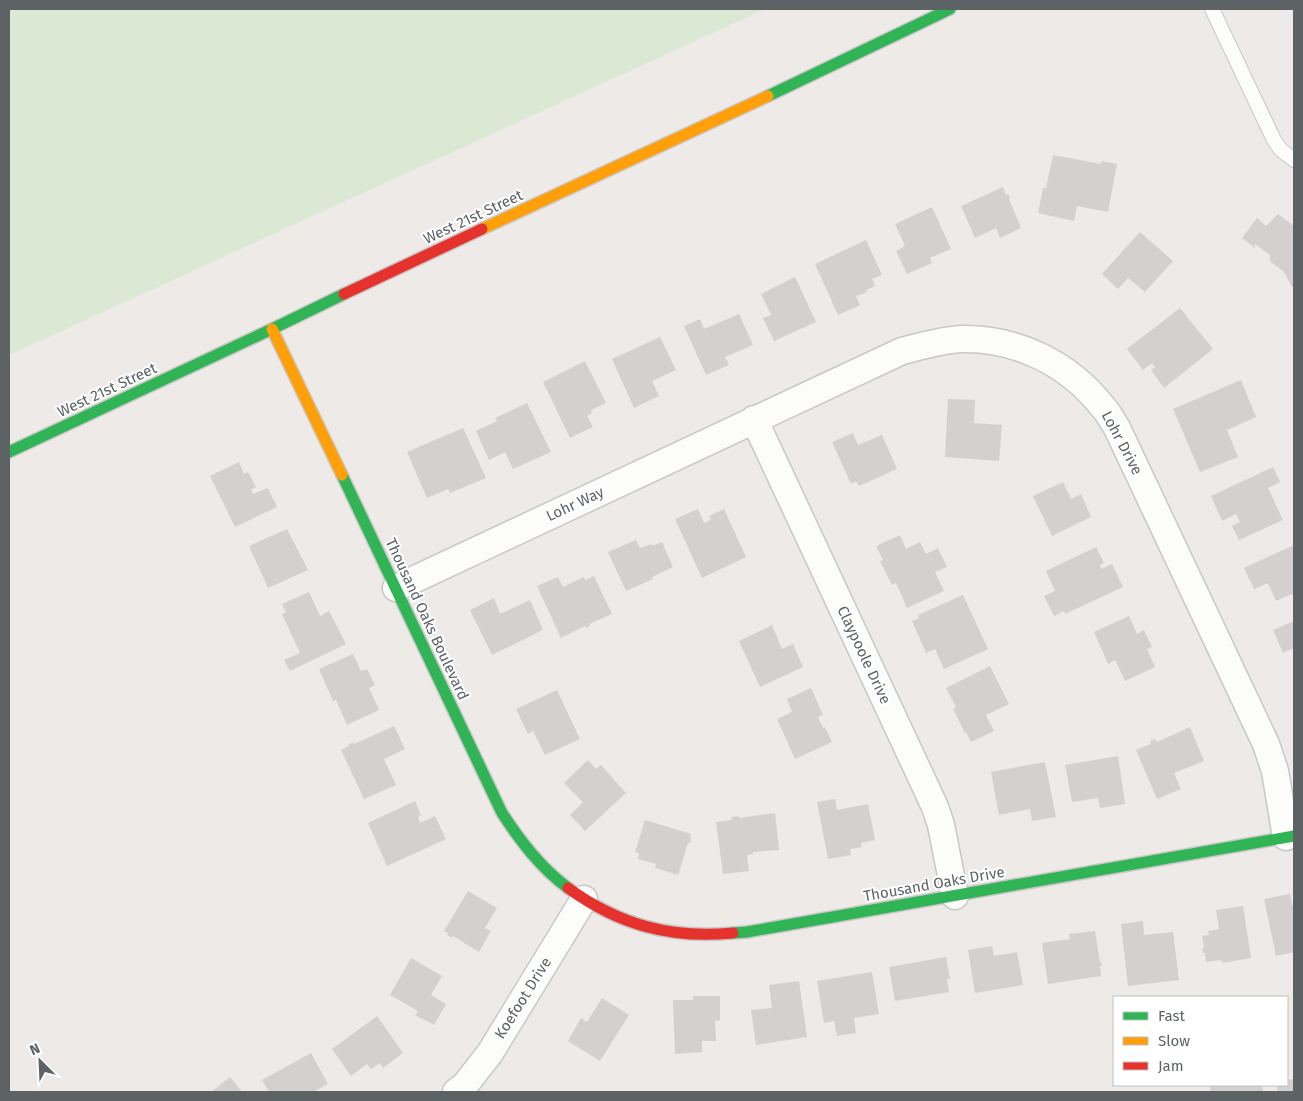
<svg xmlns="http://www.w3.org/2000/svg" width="1303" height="1101" viewBox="0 0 1303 1101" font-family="'Fira Sans',sans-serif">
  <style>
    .green { fill: #dbe8d3 }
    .building { fill: #d3d1d0 }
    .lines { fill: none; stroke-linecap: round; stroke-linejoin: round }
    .lane-casing { stroke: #c9c8c8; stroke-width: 16 }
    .street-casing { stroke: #c9c8c8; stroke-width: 29 }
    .fast-casing { stroke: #c9c8c8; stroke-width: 14 }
    .slow-casing { stroke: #c9c8c8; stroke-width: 14 }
    .jam-casing { stroke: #c9c8c8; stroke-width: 14 }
    .lane { stroke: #fcfcfb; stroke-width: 14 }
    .street { stroke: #fcfcfb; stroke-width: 26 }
    .fast { stroke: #30b455; stroke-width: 11 }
    .slow { stroke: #ff9f0a; stroke-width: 11 }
    .jam { stroke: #e5322d; stroke-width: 11 }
    .labels { text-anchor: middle; stroke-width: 4; stroke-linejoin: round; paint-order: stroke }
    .street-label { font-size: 15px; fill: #5d6365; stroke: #fff }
  </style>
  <rect width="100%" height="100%" fill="#edeae7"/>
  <path class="green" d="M 9,9 L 765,9 L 9,355 Z"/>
  <path class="building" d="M 1053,155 L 1101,164 L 1102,161 L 1117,164 L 1108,212 L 1077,206 L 1074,221 L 1038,213 L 1043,188 L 1046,188 Z
    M 1003,187 L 1006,195 L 1008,194 L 1010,198 L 1009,199 L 1021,228 L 1000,238 L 996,228 L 975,238 L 961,206 Z
    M 932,207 L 951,249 L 930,258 L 932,263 L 907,274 L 896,251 L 905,246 L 895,224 Z
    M 1278,214 L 1294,226 L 1294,287 L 1292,287 L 1284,272 L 1270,261 L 1270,255 L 1255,244 L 1255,248 L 1242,238 L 1257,218 L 1266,226 Z
    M 1140,232 L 1173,261 L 1145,292 L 1128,278 L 1118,289 L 1102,274 Z
    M 866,240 L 882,275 L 872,279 L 875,286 L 866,290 L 867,292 L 856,296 L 860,305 L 838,315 L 815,264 Z
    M 795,277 L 816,322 L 774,341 L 763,318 L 771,315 L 761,294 Z
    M 1180,308 L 1213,349 L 1164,388 L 1151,370 L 1155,367 L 1152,363 L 1143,370 L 1127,349 Z
    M 739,314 L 753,345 L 725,357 L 729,365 L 706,375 L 684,326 L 700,319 L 704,329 Z
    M 660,337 L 676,370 L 652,381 L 659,396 L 634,408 L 612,359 Z
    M 585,361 L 606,403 L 591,410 L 592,413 L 587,416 L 593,427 L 570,438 L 543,382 Z
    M 1241,380 L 1256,417 L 1227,430 L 1238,457 L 1200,472 L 1173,409 Z
    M 948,399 L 975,400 L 974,423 L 1002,425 L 999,461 L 945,457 Z
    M 527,403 L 551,452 L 513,469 L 505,452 L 489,460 L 476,431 L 497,421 L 495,418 Z
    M 463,428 L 486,478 L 450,493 L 448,489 L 427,498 L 407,452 Z
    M 853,433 L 858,445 L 882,435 L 897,469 L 859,486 L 856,481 L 851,484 L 832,442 Z
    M 239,462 L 244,474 L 248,472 L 256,487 L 251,490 L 253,494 L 268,488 L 277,507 L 235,527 L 210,476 Z
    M 1273,467 L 1280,482 L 1268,488 L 1283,520 L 1239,540 L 1232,526 L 1240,522 L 1236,514 L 1222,521 L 1211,496 Z
    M 1063,482 L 1071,499 L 1081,494 L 1091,517 L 1052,536 L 1033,496 Z
    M 698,509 L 704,523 L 711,520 L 709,516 L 724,509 L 746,557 L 702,578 L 675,519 Z
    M 287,529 L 308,570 L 268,588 L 249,546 Z
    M 900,535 L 906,549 L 920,542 L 926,554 L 938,548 L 947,567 L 935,572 L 944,591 L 907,608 L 896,583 L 892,585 L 880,561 L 883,560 L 876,546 Z
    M 636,540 L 640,548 L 651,544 L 652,546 L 662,542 L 673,567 L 652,577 L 653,579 L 626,591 L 608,552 Z
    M 1294,545 L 1294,593 L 1276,601 L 1268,583 L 1254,589 L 1244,568 Z
    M 1096,547 L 1104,563 L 1100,565 L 1101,569 L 1112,564 L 1123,587 L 1065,614 L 1064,611 L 1054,616 L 1044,596 L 1055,591 L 1046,571 Z
    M 594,576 L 612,614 L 589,624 L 590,626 L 586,628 L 585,626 L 561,638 L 537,586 L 558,577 L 563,587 L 584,577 L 585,580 Z
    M 309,592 L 320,616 L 329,611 L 346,644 L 290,671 L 284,660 L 300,653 L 282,614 L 286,612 L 282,604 Z
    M 963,595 L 988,649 L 944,669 L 935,649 L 926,653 L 912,621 L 919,618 L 918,615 Z
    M 494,598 L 500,614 L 530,600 L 543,630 L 492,655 L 470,610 Z
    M 1129,616 L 1137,634 L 1144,630 L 1152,647 L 1147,649 L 1155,667 L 1125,681 L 1115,660 L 1108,664 L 1094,632 Z
    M 1294,621 L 1294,648 L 1283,653 L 1273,630 Z
    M 772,625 L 782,649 L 793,644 L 803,667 L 760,687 L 739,641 Z
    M 353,654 L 361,671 L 367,669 L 375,685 L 369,688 L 379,710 L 347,725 L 336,700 L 333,701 L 319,669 Z
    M 990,666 L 1009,704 L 986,715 L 994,731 L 971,742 L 966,732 L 965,733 L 953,709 L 956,707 L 946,688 Z
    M 811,688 L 823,715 L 818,717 L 823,728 L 825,727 L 832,742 L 795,759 L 777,719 L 792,712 L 787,699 Z
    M 557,690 L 580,739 L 545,755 L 533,731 L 528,734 L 516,709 Z
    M 394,726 L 405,749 L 384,759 L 396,785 L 364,799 L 341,750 L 349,746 L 348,745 L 353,742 L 354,744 Z
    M 1190,727 L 1204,761 L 1174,773 L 1181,789 L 1157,799 L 1136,750 L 1151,744 L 1150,741 L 1155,739 L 1157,742 Z
    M 1118,756 L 1125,804 L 1100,808 L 1098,798 L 1072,802 L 1065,765 Z
    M 588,760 L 596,769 L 601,765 L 626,793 L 585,831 L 570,815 L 583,802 L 564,783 Z
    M 1045,762 L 1056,817 L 1032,821 L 1030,809 L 999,815 L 991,772 Z
    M 835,799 L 837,810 L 868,804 L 875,840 L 861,843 L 862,847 L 850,849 L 851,855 L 828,859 L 817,802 Z
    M 415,801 L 421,815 L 418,817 L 420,823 L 435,816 L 446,839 L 387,866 L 368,823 Z
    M 775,813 L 779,850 L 753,852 L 753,854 L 747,855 L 749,871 L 723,874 L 716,822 L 732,820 L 731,817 L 739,816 L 739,818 Z
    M 645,820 L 691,834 L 690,837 L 691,838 L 690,843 L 688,843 L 678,875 L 655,868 L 656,864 L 638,859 L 639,853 L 635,852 Z
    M 468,891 L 497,908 L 485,928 L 491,931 L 479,952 L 453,936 L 452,938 L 447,935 L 448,933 L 444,931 Z
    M 1290,894 L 1293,908 L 1294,908 L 1294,952 L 1276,956 L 1264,899 Z
    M 1243,906 L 1251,958 L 1222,963 L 1222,960 L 1206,962 L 1205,953 L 1203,953 L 1202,949 L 1204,948 L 1202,936 L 1209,935 L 1208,931 L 1219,929 L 1216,910 Z
    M 1143,921 L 1144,935 L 1173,932 L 1179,980 L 1128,986 L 1121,924 Z
    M 1095,931 L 1100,963 L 1101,962 L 1102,966 L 1100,966 L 1101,976 L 1048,984 L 1042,943 L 1070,939 L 1069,934 Z
    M 992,946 L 994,956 L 1017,952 L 1023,985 L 975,993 L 968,950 Z
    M 946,957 L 950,979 L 947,979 L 949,992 L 895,1001 L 889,967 Z
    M 411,958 L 442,976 L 431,995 L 446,1004 L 434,1025 L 415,1015 L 418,1011 L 390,995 Z
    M 872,972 L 879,1014 L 854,1018 L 856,1033 L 837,1036 L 834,1021 L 824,1023 L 817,981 Z
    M 799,981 L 807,1037 L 756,1045 L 751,1010 L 772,1008 L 769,985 Z
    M 693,996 L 720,996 L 720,1020 L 715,1021 L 716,1041 L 702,1041 L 702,1052 L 675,1054 L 673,1000 L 693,1000 Z
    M 602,998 L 629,1015 L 600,1061 L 568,1041 L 581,1018 L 587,1022 Z
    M 377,1016 L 403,1053 L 383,1068 L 380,1063 L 371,1069 L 367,1064 L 351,1076 L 332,1049 Z
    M 311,1053 L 328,1084 L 313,1092 L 269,1092 L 262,1080 Z
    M 230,1077 L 242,1092 L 211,1092 Z
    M 1294,1079 L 1294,1092 L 1278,1092 L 1276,1085 L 1287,1085 L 1287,1080 Z
    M 1209,1085 L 1262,1085 L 1263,1092 L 1211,1092 Z"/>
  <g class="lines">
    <g class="lane-casing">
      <path id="lane" d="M 1212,9 L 1274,140 L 1281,150 L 1294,160"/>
    </g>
    <g class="street-casing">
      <path id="street" d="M 754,419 L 935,807 L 941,825 L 955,896
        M 396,588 L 902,351 C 922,346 941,340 962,339 C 1016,338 1068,363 1102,406 C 1108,412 1112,420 1117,428 L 1266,744 L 1275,771 L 1286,837
        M 456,1092 L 465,1085 L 490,1053 L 584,899"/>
    </g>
    <g class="fast-casing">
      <path id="fast" d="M 768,96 L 950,9
        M 9,452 L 272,329 L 344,294
        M 342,475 L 502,813 C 521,842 541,868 568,888
        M 733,933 L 747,932 L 1294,836"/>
    </g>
    <g class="slow-casing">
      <path id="slow" d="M 482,229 L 768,96
        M 272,329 L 342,475"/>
    </g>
    <g class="jam-casing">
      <path id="jam" d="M 344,294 L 482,229
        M 568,888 C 619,925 671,939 733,933"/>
    </g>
    <use href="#lane" class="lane"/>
    <use href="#street" class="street"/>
    <use href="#fast" class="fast"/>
    <use href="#slow" class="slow"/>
    <use href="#jam" class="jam"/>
  </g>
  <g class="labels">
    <g class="street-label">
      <text transform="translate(473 217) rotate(-25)" y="5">West 21st Street</text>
      <text transform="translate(107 390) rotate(-25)" y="5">West 21st Street</text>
      <text transform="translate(1122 443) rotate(62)" y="5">Lohr Drive</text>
      <text transform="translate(575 504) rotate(-25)" y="5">Lohr Way</text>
      <text transform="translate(427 619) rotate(65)" y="5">Thousand Oaks Boulevard</text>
      <text transform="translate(864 655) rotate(65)" y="5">Claypoole Drive</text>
      <text transform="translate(934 884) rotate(-10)" y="5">Thousand Oaks Drive</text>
      <text transform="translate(523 998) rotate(-58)" y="5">Koefoot Drive</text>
    </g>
  </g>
  <rect width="1303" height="1101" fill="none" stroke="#5d6365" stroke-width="20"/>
  <rect x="1113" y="996" width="175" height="90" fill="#ffffff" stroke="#bec1c1"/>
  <rect x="1123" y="1012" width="25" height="8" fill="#30b455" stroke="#bec1c1"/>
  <text x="1158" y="1021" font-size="15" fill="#5d6365">Fast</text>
  <rect x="1123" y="1037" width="25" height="8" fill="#ff9f0a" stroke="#bec1c1"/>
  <text x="1158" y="1046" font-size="15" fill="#5d6365">Slow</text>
  <rect x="1123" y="1062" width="25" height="8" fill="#e5322d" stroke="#bec1c1"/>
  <text x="1158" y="1071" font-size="15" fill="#5d6365">Jam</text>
  <g transform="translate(40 1061) rotate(336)" stroke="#ffffff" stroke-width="4" paint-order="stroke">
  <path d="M0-4L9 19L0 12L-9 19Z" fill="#5d6365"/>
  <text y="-8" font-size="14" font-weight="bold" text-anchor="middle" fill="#5d6365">N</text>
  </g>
</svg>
